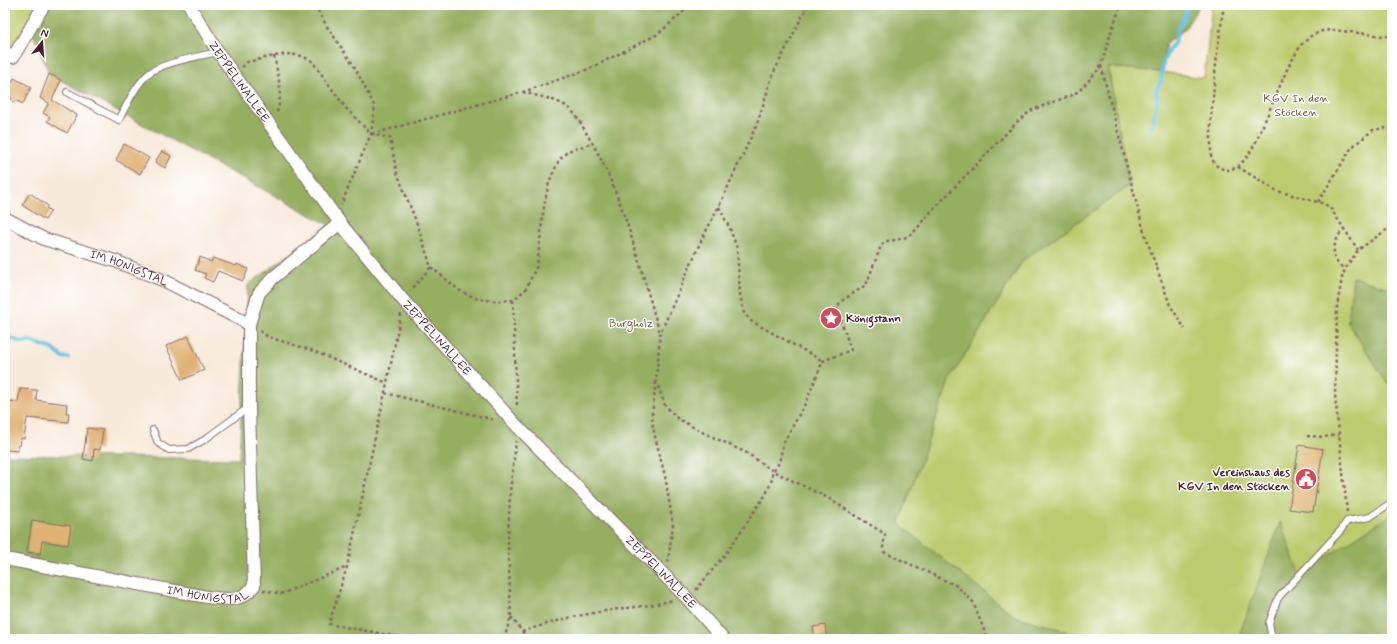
<svg xmlns="http://www.w3.org/2000/svg" width="1397" height="644" viewBox="0 0 1397 644" font-family="Mynerve,sans-serif">
  <style>
    .green { fill: #bccb6d; stroke: #83754c }
    .forest { fill: #95af60; stroke: #706746 }
    .lines { fill: none; stroke-linecap: round; stroke-linejoin: round }
    .stream { stroke: #66c2e4; stroke-width: 4 }
    .building { fill: #e0b374 }
    .lane-casing { stroke: #876668; stroke-width: 8 }
    .street-casing { stroke: #876668; stroke-width: 14 }
    .path { stroke: #876668; stroke-width: 2.5; stroke-dasharray: 3 3; stroke-linecap: butt }
    .lane { stroke: #fff; stroke-width: 6 }
    .street { stroke: #fff; stroke-width: 12 }
    .labels { text-anchor: middle; stroke-width: 3; stroke-linejoin: round; paint-order: stroke }
    .street-label { font-size: 12px; fill: #4a1f2b; stroke: #fff }
    .park-label { font-size: 12px; fill: #6c533f; stroke: #fff }
    .poi-label { font-size: 12px; font-weight: bold; fill: #4a1f2b; stroke: #fff; text-anchor: start }
  </style>
  <rect width="100%" height="100%" fill="#fff"/>
  <filter id="ink" filterUnits="userSpaceOnUse"><feTurbulence type="fractalNoise" baseFrequency=".025" numOctaves="2"/><feDisplacementMap in="SourceGraphic" scale="8" xChannelSelector="R" yChannelSelector="G"/><feConvolveMatrix kernelMatrix="1 2 1 2 8 2 1 2 1" color-interpolation-filters="sRGB"/></filter>
  <filter id="wash" filterUnits="userSpaceOnUse"><feTurbulence type="fractalNoise" baseFrequency=".012" numOctaves="4" result="noise"/><feDisplacementMap in="SourceGraphic" scale="16" xChannelSelector="R" yChannelSelector="G"/><feGaussianBlur stdDeviation="0.9" result="paint"/><feColorMatrix in="noise" values="0 0 0 0 0 0 0 0 0 0 0 0 0 0 0 0 0 1.4 0 .05"/><feComposite in="paint" operator="in"/></filter>
  <g filter="url(#wash)">
    <rect width="100%" height="100%" fill="#f8eada"/>
    <path class="green" d="M 5,5 L 39,5 L 11,52 L 5,49 Z
      M 1212,5 L 1392,5 L 1392,289 L 1353,277 L 1348,323 L 1392,390 L 1392,514 L 1300,575 L 1281,523 L 1238,639 L 1070,639 L 1066,631 L 1014,616 L 899,524 L 949,381 L 1023,260 L 1129,186 L 1108,67 L 1161,72 L 1204,78 Z"/>
    <path class="forest" d="M 39,5 L 1200,5 L 1184,30 L 1166,43 L 1161,72 L 1108,67 L 1129,186 L 1023,260 L 949,381 L 899,524 L 1014,616 L 1066,631 L 1070,639 L 5,639 L 5,455 L 239,459 L 248,285 L 329,225 L 49,74 L 32,31 Z
      M 1353,277 L 1392,289 L 1392,390 L 1348,323 Z
      M 1392,514 L 1392,639 L 1238,639 L 1280,522 L 1300,574 Z"/>
    <g class="lines">
      <path class="stream" d="M 1151,128 L 1157,102 L 1156,91 L 1161,81 L 1163,62 L 1169,49 L 1175,42 L 1177,31 L 1184,18 L 1187,5
        M 5,336 L 21,342 L 30,341 L 53,349 L 62,357 L 68,358"/>
    </g>
    <g id="blocks">
      <path class="building" d="M 49,74 L 61,80 L 52,100 L 77,115 L 67,133 L 47,121 L 50,117 L 43,113 L 49,103 L 40,98 Z
        M 14,78 L 31,87 L 23,104 L 17,101 L 13,102 L 12,99 L 6,96 Z
        M 124,144 L 149,158 L 140,174 L 116,160 Z
        M 162,151 L 171,156 L 165,168 L 155,162 Z
        M 30,193 L 48,206 L 46,208 L 51,211 L 45,220 L 22,205 Z
        M 200,257 L 211,262 L 213,258 L 236,266 L 237,264 L 248,269 L 243,281 L 218,271 L 213,282 L 204,278 L 206,274 L 195,270 Z
        M 188,336 L 204,370 L 182,380 L 166,346 Z
        M 20,389 L 37,390 L 36,400 L 67,404 L 66,413 L 69,413 L 68,422 L 27,418 L 24,439 L 21,438 L 20,446 L 18,445 L 18,451 L 6,450 L 5,420 L 6,420 L 8,401 L 18,402 Z
        M 87,428 L 103,430 L 100,450 L 94,449 L 93,461 L 83,459 Z
        M 1299,445 L 1323,449 L 1313,512 L 1289,509 Z
        M 32,520 L 71,526 L 68,545 L 42,541 L 40,554 L 27,552 Z
        M 825,625 L 827,637 L 815,638 L 813,627 Z"/>
    </g>
  </g>
  <g filter="url(#ink)">
    <use href="#blocks" fill-opacity="0" stroke="#876668" stroke-width="1"/>
    <g class="lines">
      <g class="lane-casing">
        <path id="lane" d="M 67,92 L 119,120 C 127,104 134,88 147,75 C 159,63 201,56 218,52
          M 153,430 L 158,443 L 169,450 L 188,449 L 204,440 L 249,407
          M 1272,639 L 1269,623 L 1278,598 L 1341,530 L 1347,521 L 1370,517 L 1392,502"/>
      </g>
      <g class="street-casing">
        <g id="street">
          <path id="s1" d="M 190,5 L 192,10 L 218,52 L 340,223 L 403,300 L 517,426 L 686,597 L 723,639"/>
          <path d="M 5,52 L 13,57 L 44,5"/>
          <path id="s2" d="M 5,218 L 44,239 L 115,261 L 165,281 L 249,324"/>
          <path id="s3" d="M 5,559 L 207,597 C 228,599 239,604 254,586 L 249,407 L 249,324 L 259,293 L 274,277 L 340,223"/>
        </g>
      </g>
      <path class="path" d="M 315,5 L 326,25 L 354,66 L 375,107 L 371,134 L 341,205
        M 808,5 L 773,74 L 757,124 L 719,206 L 700,243 L 660,334 L 656,381 L 665,405 L 677,418 L 700,431 L 747,453 L 773,471 L 828,498 L 885,534 L 883,548 L 884,552 L 957,586 L 973,602 L 984,630 L 987,639
        M 1224,5 L 1217,53 L 1211,119 L 1211,156 L 1214,163 L 1219,168 L 1229,170 L 1238,167 L 1247,157 L 1255,144 L 1288,67 L 1301,45 L 1311,36 L 1322,31 L 1333,30 L 1392,37
        M 274,56 C 278,75 284,96 276,114
        M 1101,66 L 1144,232 L 1170,305 L 1185,329
        M 242,67 L 247,62 L 274,56 L 290,54 L 302,56 L 312,61 L 345,107 L 371,134 L 390,138 L 397,173 L 416,221 L 431,267 L 410,291
        M 523,92 C 537,96 557,99 569,108 C 577,115 583,127 588,136 C 623,193 640,268 660,333
        M 372,134 L 523,92 L 589,69 L 658,34 L 691,5
        M 1238,167 L 1277,191 L 1325,204 L 1331,209 L 1358,250
        M 1318,202 L 1352,147 L 1373,130 L 1392,127
        M 719,207 L 730,229 L 737,248 L 740,294 L 744,313 L 751,321 L 823,361
        M 1344,228 C 1334,240 1327,260 1345,269
        M 431,267 L 460,291 L 478,299 L 495,301 L 513,300 L 526,289 L 537,266 L 544,206 L 549,182 L 559,160 L 568,151 L 593,143
        M 513,300 L 517,408
        M 401,314 L 387,383 L 347,567 L 329,624 L 411,639
        M 260,331 L 268,337 L 311,350 L 387,383
        M 656,382 L 652,414 L 653,428 L 665,476 L 673,525 L 668,562
        M 385,393 L 495,420
        M 1307,436 L 1324,437 L 1339,435
        M 1347,512 L 1335,395 L 1337,306 L 1342,278 L 1345,269 L 1358,250 L 1392,226
        M 263,590 L 281,594 L 347,567
        M 696,590 L 727,552 L 766,494 L 771,483 L 773,471 L 779,463 L 783,444 L 806,402 L 823,361 L 851,350 L 837,309 L 840,302 L 866,285 L 881,246 L 886,241 C 907,239 912,237 924,219 L 1019,120 L 1032,110 L 1072,95 L 1079,91 L 1098,70 L 1101,65 L 1112,29 L 1121,5
        M 511,617 L 528,639
        M 522,632 C 547,623 573,616 600,612 C 625,607 648,607 673,600
        M 504,639 L 511,617 L 508,543 L 510,492 L 516,441"/>
      <use href="#lane" class="lane"/>
      <use href="#street" class="street"/>
    </g>
  </g>
  <defs>
    <g id="sight-disc" transform="scale(1.15)"><circle r="9.5" fill="#d1495b" stroke="#fff"/><path d="M0-6L1.8-2.2L6-1.7L2.9 1.2L3.7 5.4L0 3.3L-3.7 5.4L-2.9 1.2L-6-1.7L-1.8-2.2Z" fill="#fff"/></g>
    <g id="civic-disc" transform="scale(1.15)"><circle r="9.5" fill="#d1495b" stroke="#fff"/><path d="M-.6-6.5H3V-4.5H.6V-3L4-1V1h2V6H-6V1h2V-1L-.6-3ZM-1.2 2.5V6h2.4V2.5Z" fill="#fff"/></g>
  </defs>
  <g fill-rule="evenodd">
    <use href="#sight-disc" x="831" y="318"/>
    <use href="#civic-disc" x="1306" y="479"/>
  </g>
  <g class="labels">
    <g class="street-label">
      <text dy="4" stroke="none"><textPath href="#s1" startOffset="91">ZEPPELINALLEE</textPath></text>
      <text dy="4" stroke="none"><textPath href="#s2" startOffset="134">IM HONIGSTAL</textPath></text>
      <text dy="4" stroke="none"><textPath href="#s1" startOffset="415">ZEPPELINALLEE</textPath></text>
      <text dy="4" stroke="none"><textPath href="#s1" startOffset="739">ZEPPELINALLEE</textPath></text>
      <text dy="4" stroke="none"><textPath href="#s3" startOffset="206">IM HONIGSTAL</textPath></text>
    </g>
    <g class="park-label">
      <text x="1296" y="102">KGV In den<tspan x="1296" dy="14">Stöcken</tspan></text>
      <text x="631" y="327">Burgholz</text>
    </g>
    <g class="poi-label">
      <text x="846" y="322">Königstann</text>
      <text x="1290" y="476" text-anchor="end">Vereinshaus des<tspan x="1290" dy="14">KGV In den Stöcken</tspan></text>
    </g>
  </g>
  <rect width="1397" height="644" fill="none" stroke="#fff" stroke-width="20"/>
  <g transform="translate(42 42) rotate(17)" stroke="#ffffff" stroke-width="3" paint-order="stroke">
  <path d="M0-3L7 15L0 10L-7 15Z" fill="#4a1f2b"/>
  <text y="-6" font-size="11" font-weight="bold" text-anchor="middle" fill="#4a1f2b">N</text>
  </g>
</svg>
